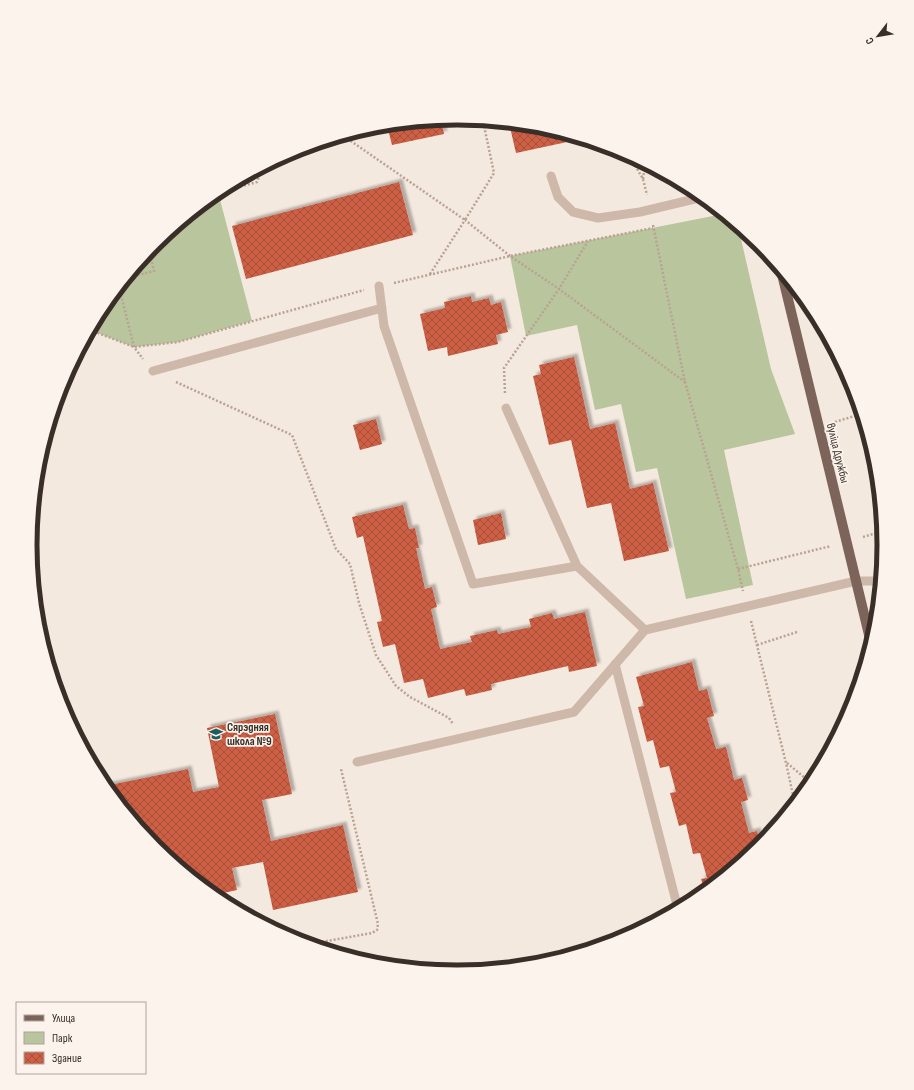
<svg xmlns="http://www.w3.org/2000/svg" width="914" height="1090" viewBox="0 0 914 1090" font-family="'Sofia Sans Condensed',sans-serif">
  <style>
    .green { fill: #b9c59d }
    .building { fill: url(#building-cross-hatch); filter: url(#shadow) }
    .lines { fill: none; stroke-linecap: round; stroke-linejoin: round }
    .path { stroke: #baa293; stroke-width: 2.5; stroke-dasharray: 2 2; stroke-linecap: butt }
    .service { stroke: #ceb8a9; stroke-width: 9 }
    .primary { stroke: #7d645a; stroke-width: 10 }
    .labels { text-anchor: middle; stroke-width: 3.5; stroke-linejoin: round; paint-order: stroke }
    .street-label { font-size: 12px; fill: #3a2e29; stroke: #fbf3ec }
    .poi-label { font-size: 12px; font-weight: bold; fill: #3a2e29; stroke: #fbf3ec; text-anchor: start }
    .rim { fill: none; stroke: #3a2e29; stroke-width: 5 }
  </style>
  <defs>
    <pattern id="building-cross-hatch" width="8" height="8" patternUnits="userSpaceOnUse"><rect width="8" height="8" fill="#cd5f44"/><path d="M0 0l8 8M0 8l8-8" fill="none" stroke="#a74f39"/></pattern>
    <filter id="shadow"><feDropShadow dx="3.5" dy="-3.5" stdDeviation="1" flood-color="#0004"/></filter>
  </defs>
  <rect width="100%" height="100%" fill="#f4e9df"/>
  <path class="green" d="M 218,192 L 252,321 L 178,342 L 134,347 L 90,330 L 102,308 L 155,243 Z
    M 723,214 L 738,226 L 771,369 L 795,434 L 724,450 L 753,585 L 686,599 L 657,468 L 636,472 L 621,404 L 595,410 L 577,325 L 526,336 L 510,256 Z"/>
  <path class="building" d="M 441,120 L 444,134 L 392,145 L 387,125 Z
    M 509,123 L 541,126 L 581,139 L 516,153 Z
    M 399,182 L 413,235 L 246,279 L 232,226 Z
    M 471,296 L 472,302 L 489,298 L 491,305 L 501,302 L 508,332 L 496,335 L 498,344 L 448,356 L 447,347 L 428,351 L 420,314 L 445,308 L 444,302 Z
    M 574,357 L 590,429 L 615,423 L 630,489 L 653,483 L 669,551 L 624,561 L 611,503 L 587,508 L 571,440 L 549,445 L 533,376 L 541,374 L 539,365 Z
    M 376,419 L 382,444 L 360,450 L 353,425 Z
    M 403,505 L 409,529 L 415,528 L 419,548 L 416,548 L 425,589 L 432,587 L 437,607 L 431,609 L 440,649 L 472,642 L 470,636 L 497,630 L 498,634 L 531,627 L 529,619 L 552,613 L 554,619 L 585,612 L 597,666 L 569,672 L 568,666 L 491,684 L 492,690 L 466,696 L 464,689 L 428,698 L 423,679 L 404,683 L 395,644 L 383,647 L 377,622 L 382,621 L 363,536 L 357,538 L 352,517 Z
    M 501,513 L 506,539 L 478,545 L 473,520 Z
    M 692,662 L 699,691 L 707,689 L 714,716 L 707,718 L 716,749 L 726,747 L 734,780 L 742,778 L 748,800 L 741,802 L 749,833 L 757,831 L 761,845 L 705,891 L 701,879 L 707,878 L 700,853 L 693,854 L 686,824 L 679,826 L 670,793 L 676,792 L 669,766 L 660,768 L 653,740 L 647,742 L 638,707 L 644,706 L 636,677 Z
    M 275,714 L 292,794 L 262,800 L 271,841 L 343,825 L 358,892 L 273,910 L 263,862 L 232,868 L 237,890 L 214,895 L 155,847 L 105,786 L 188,769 L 193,792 L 219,787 L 207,728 Z"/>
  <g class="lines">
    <path class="path" d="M 290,153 L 345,137 L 465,220 L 494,173 L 483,121
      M 629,155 L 643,179 L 647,195
      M 643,179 L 645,164
      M 217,193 L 257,182 L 262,168
      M 653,225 L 685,382 L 738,569 L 743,591
      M 430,274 L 465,220 L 510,256 L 559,289 L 685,382
      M 126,278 L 154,271 L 149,250
      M 394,283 L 510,256 L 653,228
      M 119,287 L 134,347 L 143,359
      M 90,330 L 134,347 L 178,342 L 364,290
      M 176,382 L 292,435 L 336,549 L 350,564 L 359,603 L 376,655 L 396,686 L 410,697 L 449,718 L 453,724
      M 505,393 L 504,368 L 559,289 L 588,241
      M 860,410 L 878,489
      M 835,422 L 861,414
      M 863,537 L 883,531
      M 738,569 L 831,546
      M 751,621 L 786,763 L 795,804
      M 757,645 L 797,632
      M 787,763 L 811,783
      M 310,944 L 372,933 L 377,930 L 378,924 L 341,769"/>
    <path class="service" d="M 551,176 L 558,197 L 573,212 L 598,218 L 640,212 L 703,197
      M 379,286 L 384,326 L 473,584 L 577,566
      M 153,371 L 382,308
      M 506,408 L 577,566 L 645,630
      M 615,664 L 678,909
      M 357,762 L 574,712 L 645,630 L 856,581 L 880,581"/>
    <path class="primary" d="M 781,270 L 871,643"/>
  </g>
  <defs>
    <g id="school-bare" transform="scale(1.08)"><path d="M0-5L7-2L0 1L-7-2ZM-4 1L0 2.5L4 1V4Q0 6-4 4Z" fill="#1c5e5f" stroke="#fbf3ec" stroke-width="2.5" paint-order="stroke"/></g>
  </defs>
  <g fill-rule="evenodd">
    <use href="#school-bare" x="216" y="734"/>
  </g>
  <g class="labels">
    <g class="street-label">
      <text transform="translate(838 453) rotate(76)" y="4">вуліца Дружбы</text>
    </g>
    <g class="poi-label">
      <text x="227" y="731">Сярэдняя<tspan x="227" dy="14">школа №9</tspan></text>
    </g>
  </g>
  <path d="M0 0H914V1090H0ZM37 545a420 420 0 1 1 840 0a420 420 0 1 1-840 0Z" fill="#fbf3ec" fill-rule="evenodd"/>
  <path class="rim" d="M37 545a420 420 0 1 1 840 0a420 420 0 1 1-840 0Z"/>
  <rect x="16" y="1002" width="130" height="72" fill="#fbf3ec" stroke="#aea49e"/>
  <rect x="24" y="1015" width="20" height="6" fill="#7d645a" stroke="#aea49e"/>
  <text x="52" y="1022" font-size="12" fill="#3a2e29">Улица</text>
  <rect x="24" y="1032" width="20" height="12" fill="#b9c59d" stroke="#aea49e"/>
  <text x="52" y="1042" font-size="12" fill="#3a2e29">Парк</text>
  <rect x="24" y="1052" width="20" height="12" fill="url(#building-cross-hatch)" stroke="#aea49e"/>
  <text x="52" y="1062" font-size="12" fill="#3a2e29">Здание</text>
  <g transform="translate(878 36) rotate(239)" stroke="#fbf3ec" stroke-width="3" paint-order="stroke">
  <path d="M0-3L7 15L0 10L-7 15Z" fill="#3a2e29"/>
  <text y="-6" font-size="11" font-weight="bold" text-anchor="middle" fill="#3a2e29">С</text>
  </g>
</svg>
